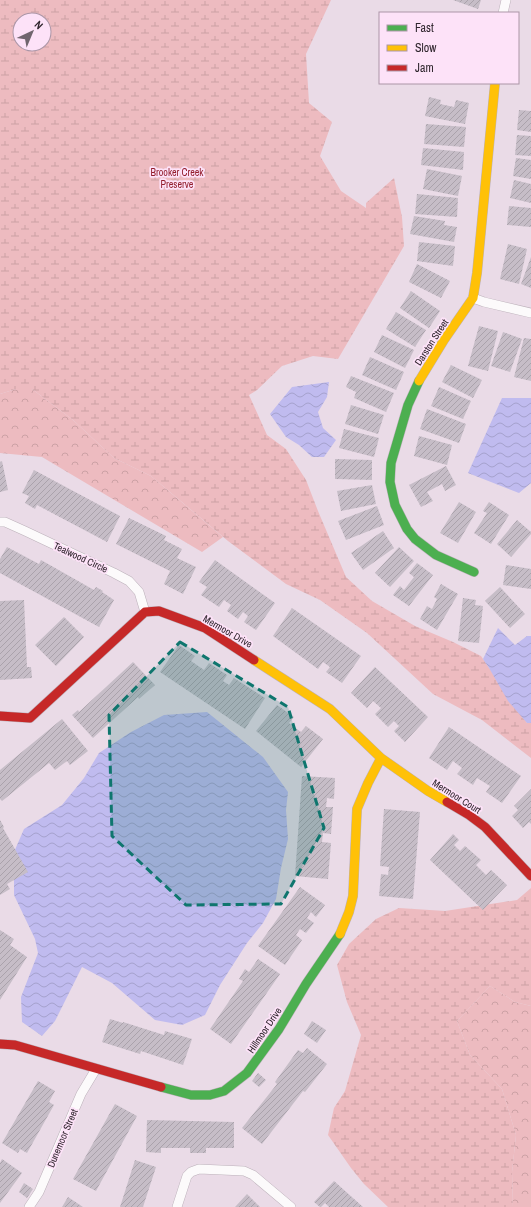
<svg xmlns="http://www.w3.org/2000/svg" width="531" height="1207" viewBox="0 0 531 1207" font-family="'Archivo Narrow',sans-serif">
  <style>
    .forest { fill: url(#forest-crowns) }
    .wetland { fill: url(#wetland-marsh); fill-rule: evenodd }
    .water { fill: url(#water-waves) }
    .building { fill: url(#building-hatch) }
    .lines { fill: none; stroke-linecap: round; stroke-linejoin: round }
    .street-casing { stroke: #bcb1ba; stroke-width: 10 }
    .fast-casing { stroke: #bcb1ba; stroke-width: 10 }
    .slow-casing { stroke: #bcb1ba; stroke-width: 10 }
    .jam-casing { stroke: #bcb1ba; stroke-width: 10 }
    .street { stroke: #fcfafb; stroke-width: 9 }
    .fast { stroke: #4caf50; stroke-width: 9 }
    .slow { stroke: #ffc107; stroke-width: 9 }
    .jam { stroke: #c62828; stroke-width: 9 }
    .marked { fill: #0f766e; fill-opacity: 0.2; stroke: #0f766e; stroke-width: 3; stroke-dasharray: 8 5; stroke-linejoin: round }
    .labels { text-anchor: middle; stroke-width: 3.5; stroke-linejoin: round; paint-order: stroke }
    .park-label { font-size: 10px; fill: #921c2b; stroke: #fde2f8 }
    .street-label { font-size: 10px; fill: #2f252d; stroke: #fde2f8 }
  </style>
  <defs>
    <pattern id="forest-crowns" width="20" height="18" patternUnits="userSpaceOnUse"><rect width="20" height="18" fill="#edbbc0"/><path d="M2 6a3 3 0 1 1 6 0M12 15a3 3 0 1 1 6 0" fill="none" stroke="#cca1a5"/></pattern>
    <pattern id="wetland-marsh" width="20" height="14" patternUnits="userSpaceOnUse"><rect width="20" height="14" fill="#edbbc0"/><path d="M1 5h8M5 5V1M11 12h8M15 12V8" fill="none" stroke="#cca1a5"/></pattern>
    <pattern id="water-waves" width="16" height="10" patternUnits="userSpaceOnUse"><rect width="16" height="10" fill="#c0bbef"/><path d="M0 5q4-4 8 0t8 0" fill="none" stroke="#a5a1cd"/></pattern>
    <pattern id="building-hatch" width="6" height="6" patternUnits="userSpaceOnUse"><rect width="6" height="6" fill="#c6bdc7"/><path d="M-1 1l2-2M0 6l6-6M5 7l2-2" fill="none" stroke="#aaa2ab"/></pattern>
  </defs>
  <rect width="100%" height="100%" fill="#eadbe7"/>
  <path class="forest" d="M 16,389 L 32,389 L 73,420 L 114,458 L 151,476 L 223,537 L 202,552 L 42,457 L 0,453 L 0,394 Z
    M 490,986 L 515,1002 L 531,1006 L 531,1207 L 513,1207 L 512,1172 L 516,1135 L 502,1089 L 470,1055 L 457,1021 Z"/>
  <path class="wetland" d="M 0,0 L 331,0 L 306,54 L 309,103 L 332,122 L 320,156 L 341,191 L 366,208 L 366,203 L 394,178 L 402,217 L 404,246 L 338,359 L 313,356 L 282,366 L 257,390 L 249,395 L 267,435 L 286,449 L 306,480 L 318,511 L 346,577 L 372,601 L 415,626 L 453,642 L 481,656 L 527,723 L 531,723 L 531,758 L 482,720 L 433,694 L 367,633 L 320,600 L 286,584 L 228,541 L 151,476 L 114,458 L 73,420 L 32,389 L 16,389 L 0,394 ZM 20,20 L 44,20 L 44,44 L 20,44 Z
    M 531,888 L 531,1006 L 515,1002 L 490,986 L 457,1021 L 470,1055 L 502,1089 L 516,1135 L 512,1172 L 513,1207 L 388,1207 L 364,1184 L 351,1168 L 328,1135 L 334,1108 L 345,1091 L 361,1035 L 347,1002 L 337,965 L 349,944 L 376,919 L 399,908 L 445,911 L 517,900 Z"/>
  <path class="water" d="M 329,382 L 327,397 L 318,412 L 323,428 L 336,440 L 324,457 L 312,457 L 299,445 L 286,437 L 270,414 L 292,387 Z
    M 502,398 L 531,398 L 531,483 L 519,493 L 468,473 Z
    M 498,628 L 515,645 L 527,636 L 531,636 L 531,723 L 527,723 L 508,701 L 489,668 L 483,659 Z
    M 207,712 L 263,757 L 288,792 L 286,810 L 288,839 L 281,868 L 276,899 L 263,923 L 247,943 L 220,985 L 205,1015 L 182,1025 L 155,1020 L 112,983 L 82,967 L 55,1021 L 42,1036 L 22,1022 L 21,997 L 38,953 L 35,939 L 14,895 L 14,852 L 24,829 L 62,805 L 84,778 L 99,753 L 131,732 L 164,715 Z"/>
  <path class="building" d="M 453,0 L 481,0 L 478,9 Z
    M 429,97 L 441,100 L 440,104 L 454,107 L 456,100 L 469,103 L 465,124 L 425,116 Z
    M 519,110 L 531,111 L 531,132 L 517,130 Z
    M 426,124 L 466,127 L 464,147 L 424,144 Z
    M 517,135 L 531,136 L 531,156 L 515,155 Z
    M 423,148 L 464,152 L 463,170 L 421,165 Z
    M 516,158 L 531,160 L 531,179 L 513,176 Z
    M 427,169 L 462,176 L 458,196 L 423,189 Z
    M 514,180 L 531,184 L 531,203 L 510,198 Z
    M 417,194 L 458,198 L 457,217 L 415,214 Z
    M 509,206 L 531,208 L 531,227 L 507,225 Z
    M 414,216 L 445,221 L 444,225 L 457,227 L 454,242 L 410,234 Z
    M 419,242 L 455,246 L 453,266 L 417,261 Z
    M 508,244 L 527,249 L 519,284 L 500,279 Z
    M 531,257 L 531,288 L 521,284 Z
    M 417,264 L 450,281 L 441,298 L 409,282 Z
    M 411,291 L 440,311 L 429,328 L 400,308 Z
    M 396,312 L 426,330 L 415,347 L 386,329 Z
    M 479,326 L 498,331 L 488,371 L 468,366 Z
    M 503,332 L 522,339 L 510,372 L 491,366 Z
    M 382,335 L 414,350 L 405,368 L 374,352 Z
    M 524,338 L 531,339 L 531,381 L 514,377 Z
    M 370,357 L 404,372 L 396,390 L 362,375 Z
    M 451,365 L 482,380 L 473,398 L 442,382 Z
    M 351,376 L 394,393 L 386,412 L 354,398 L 356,392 L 346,387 Z
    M 439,387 L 471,401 L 463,419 L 431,406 Z
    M 351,405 L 384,415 L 378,434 L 345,424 Z
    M 427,409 L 466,424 L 459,443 L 420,429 Z
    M 344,429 L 379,438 L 374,457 L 339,448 Z
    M 419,436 L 452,445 L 447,465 L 414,456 Z
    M 335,459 L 372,460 L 372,480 L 335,479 Z
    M 2,461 L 8,490 L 0,492 L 0,462 Z
    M 446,466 L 456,485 L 445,491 L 442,484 L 427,492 L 433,501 L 421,507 L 409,485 Z
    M 34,470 L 120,516 L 107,542 L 37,505 L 35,509 L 25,503 L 29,496 L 22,493 Z
    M 372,485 L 376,504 L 341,511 L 337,491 Z
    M 459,502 L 476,512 L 458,543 L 440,533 Z
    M 489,502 L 509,515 L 491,544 L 474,533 L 487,513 L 483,511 Z
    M 377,506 L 384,525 L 346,540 L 338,521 Z
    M 129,518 L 166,536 L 164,540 L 182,549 L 177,558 L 196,567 L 183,594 L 164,584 L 170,571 L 116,544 Z
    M 517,520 L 531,532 L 531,534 L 511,557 L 497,544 Z
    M 383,531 L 394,548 L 363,570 L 351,553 Z
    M 7,547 L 39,564 L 41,560 L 94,590 L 96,587 L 103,591 L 102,592 L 114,600 L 99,627 L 0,573 L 0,559 Z
    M 399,547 L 414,561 L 390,587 L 375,573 Z
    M 215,560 L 275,603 L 256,630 L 244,622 L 248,616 L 243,612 L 238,619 L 227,611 L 231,605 L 224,600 L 219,607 L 201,595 L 207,587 L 199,582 Z
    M 417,563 L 433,575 L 409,606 L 393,595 L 400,586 L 404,590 L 414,577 L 409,573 Z
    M 506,565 L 531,569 L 531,589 L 503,585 Z
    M 441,584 L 458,594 L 437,630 L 420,619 L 427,606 L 432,609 L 437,599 L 434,597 Z
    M 500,587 L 525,614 L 510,628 L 485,601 Z
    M 463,598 L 476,600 L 475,605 L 483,606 L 479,643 L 458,641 Z
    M 24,600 L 27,667 L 31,667 L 32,678 L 0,680 L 0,601 Z
    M 292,608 L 361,656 L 342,683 L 326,672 L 330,667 L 323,662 L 318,669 L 273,636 Z
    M 64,617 L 84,637 L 56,666 L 35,645 Z
    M 179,645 L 195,656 L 191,661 L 204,670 L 209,663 L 227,675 L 223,681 L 229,685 L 234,678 L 265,698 L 245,729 L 160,672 Z
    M 133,662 L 155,685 L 139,699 L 138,697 L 93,738 L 72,715 L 78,710 L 79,712 Z
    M 375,667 L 428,717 L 405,742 L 394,731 L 399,726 L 394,721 L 388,727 L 375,714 L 381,708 L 373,701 L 367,708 L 351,693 Z
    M 277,705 L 294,717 L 289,723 L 301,732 L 306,726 L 323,739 L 301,767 L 256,731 Z
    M 62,719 L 88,751 L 70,765 L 67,761 L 55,770 L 49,763 L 2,801 L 0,799 L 0,770 Z
    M 449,727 L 521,776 L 502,803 L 486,792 L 490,786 L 477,778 L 473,785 L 457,774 L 462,768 L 453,761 L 447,770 L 429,758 Z
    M 302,776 L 335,778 L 334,799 L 327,798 L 326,807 L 333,807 L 331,834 L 323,833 L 322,842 L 331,843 L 328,879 L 295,876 Z
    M 531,789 L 531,824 L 529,822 L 523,828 L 512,816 L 518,810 L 514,806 Z
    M 384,809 L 420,812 L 413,899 L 379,896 L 381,874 L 388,875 L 389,867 L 380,866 Z
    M 0,820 L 4,827 L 3,828 L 28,872 L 7,884 L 10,889 L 0,895 Z
    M 453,834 L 459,840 L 454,845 L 460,851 L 465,846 L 481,860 L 476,865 L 486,875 L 491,870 L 507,885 L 483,910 L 430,860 Z
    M 300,887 L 325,905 L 316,917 L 311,912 L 307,918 L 314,923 L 306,933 L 300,929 L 296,935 L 302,940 L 285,965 L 258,946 Z
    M 0,930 L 14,939 L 10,945 L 27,957 L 0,1000 Z
    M 258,959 L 280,974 L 231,1044 L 210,1029 L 243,981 L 239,979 L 245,969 L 249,972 Z
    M 110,1019 L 123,1023 L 123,1022 L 164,1035 L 165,1031 L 192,1039 L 183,1065 L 141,1051 L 140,1054 L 102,1042 Z
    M 312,1021 L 326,1030 L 317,1043 L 304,1034 Z
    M 307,1048 L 327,1064 L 305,1092 L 303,1091 L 262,1144 L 242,1128 L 277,1084 L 275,1082 L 298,1050 L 303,1053 Z
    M 258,1073 L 266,1080 L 259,1087 L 252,1081 Z
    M 38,1081 L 55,1091 L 49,1102 L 54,1105 L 27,1153 L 20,1149 L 18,1153 L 2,1143 Z
    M 115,1104 L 137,1116 L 96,1191 L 73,1179 Z
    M 147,1120 L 234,1122 L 234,1148 L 206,1148 L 206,1153 L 190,1153 L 190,1148 L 161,1148 L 161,1153 L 146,1152 Z
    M 2,1159 L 22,1173 L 0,1203 L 0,1163 Z
    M 135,1160 L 156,1167 L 143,1207 L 120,1207 Z
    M 334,1181 L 363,1207 L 329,1207 L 325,1203 L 321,1207 L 320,1207 L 314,1202 Z
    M 24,1183 L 33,1189 L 27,1198 L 19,1192 Z
    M 247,1194 L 260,1207 L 235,1207 Z
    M 68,1197 L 83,1207 L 62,1207 Z"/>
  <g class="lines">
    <g class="street-casing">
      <path id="street" d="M 503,13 L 506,0
        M 473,298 L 484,302 L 531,313
        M 0,522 L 5,522 L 25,531 L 114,573 L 129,581 L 139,592 L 145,612
        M 29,1207 L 39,1192 L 81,1094 L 96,1069
        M 177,1207 L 187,1176 L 191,1172 L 199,1169 L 244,1171 L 253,1175 L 291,1207"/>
    </g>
    <g class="fast-casing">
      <path id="fast" d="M 419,381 L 408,405 L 391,463 L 390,482 L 395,505 L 407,529 L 415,539 L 436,555 L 474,572
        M 161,1087 L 191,1095 L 210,1095 L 224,1091 L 247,1073 L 279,1029 L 306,984 L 340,934"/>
    </g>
    <g class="slow-casing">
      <path id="slow" d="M 419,381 L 444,340 L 473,298 L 477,273 L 495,83
        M 254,660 L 330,709 L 381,758 L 428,791 L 447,802
        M 340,934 L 349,912 L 353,896 L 357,809 L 368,783 L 381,758"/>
    </g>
    <g class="jam-casing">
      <path id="jam" d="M 0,716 L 30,718 L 145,612 L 159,611 L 205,628 L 254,660
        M 447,802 L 469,815 L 485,827 L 531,876
        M 0,1044 L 15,1045 L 161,1087"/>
    </g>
    <use href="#street" class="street"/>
    <use href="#fast" class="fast"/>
    <use href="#slow" class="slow"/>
    <use href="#jam" class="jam"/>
  </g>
  <path class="marked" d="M 180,642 L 288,707 L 324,828 L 281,904 L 186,905 L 112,836 L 109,715 Z"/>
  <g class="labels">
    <g class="park-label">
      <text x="177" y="176">Brooker Creek<tspan x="177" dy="12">Preserve</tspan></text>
    </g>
    <g class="street-label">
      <text transform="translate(431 342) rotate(-57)" y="4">Darston Street</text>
      <text transform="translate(81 557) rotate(25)" y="4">Tealwood Circle</text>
      <text transform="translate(228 631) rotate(30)" y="4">Mermoor Drive</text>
      <text transform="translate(457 796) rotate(32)" y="4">Mermoor Court</text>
      <text transform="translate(264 1030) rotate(-56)" y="4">Hillmoor Drive</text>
      <text transform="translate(62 1138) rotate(-67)" y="4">Dunemoor Street</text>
    </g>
  </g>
  <rect x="379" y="12" width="140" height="72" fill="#fde2f8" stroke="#ab96a7"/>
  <rect x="387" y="25" width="20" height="6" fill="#4caf50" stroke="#ab96a7"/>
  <text x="415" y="32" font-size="12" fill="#2f252d">Fast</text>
  <rect x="387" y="45" width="20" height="6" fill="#ffc107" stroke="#ab96a7"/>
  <text x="415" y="52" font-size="12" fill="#2f252d">Slow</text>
  <rect x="387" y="65" width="20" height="6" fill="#c62828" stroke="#ab96a7"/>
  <text x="415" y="72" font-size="12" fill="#2f252d">Jam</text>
  <g transform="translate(32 32) rotate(44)"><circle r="19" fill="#fde2f8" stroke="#ab96a7"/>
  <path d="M0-3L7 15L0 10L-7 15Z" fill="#70656e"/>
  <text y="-6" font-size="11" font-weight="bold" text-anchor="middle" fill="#2f252d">N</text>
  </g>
</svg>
